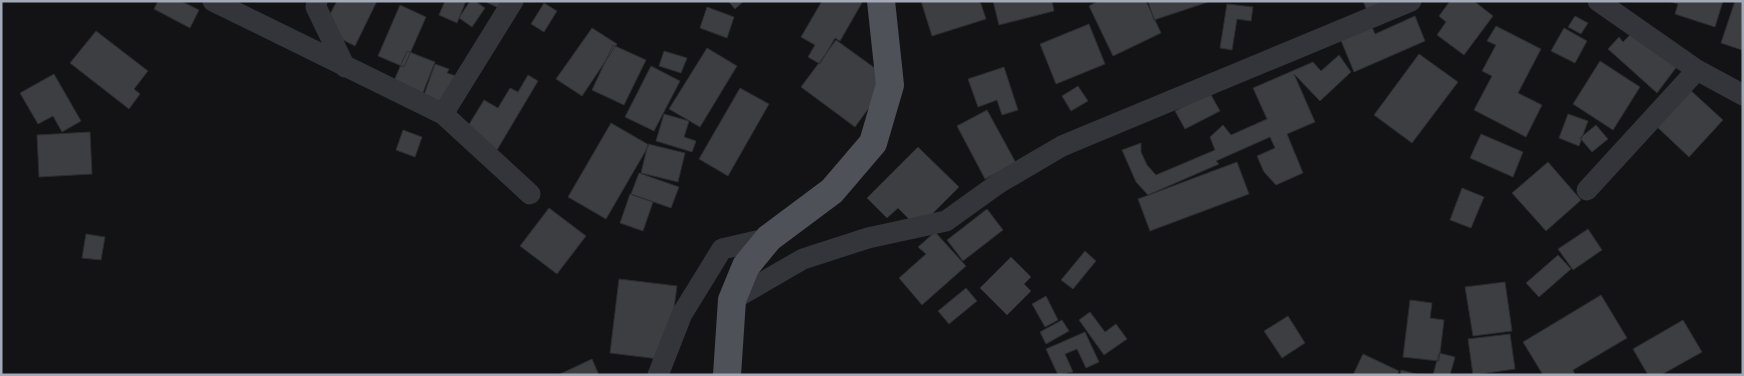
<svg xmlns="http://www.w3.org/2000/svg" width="1744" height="376" viewBox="0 0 1744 376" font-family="'DM Sans',sans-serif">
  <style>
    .building { fill: #3c3e42; stroke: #2c2d31 }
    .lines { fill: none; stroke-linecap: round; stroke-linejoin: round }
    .minor { stroke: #33353a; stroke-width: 21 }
    .primary { stroke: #4f5159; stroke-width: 28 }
  </style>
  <rect width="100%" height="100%" fill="#131315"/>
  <path class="building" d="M 158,1 L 181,1 L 199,10 L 190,28 L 154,9 Z
    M 337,1 L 377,1 L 355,46 L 322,29 Z
    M 445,1 L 466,1 L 457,23 L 439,15 Z
    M 470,1 L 475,1 L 485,8 L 472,27 L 459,18 Z
    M 484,1 L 518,1 L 511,14 Z
    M 728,1 L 744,1 L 735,9 Z
    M 822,1 L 863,1 L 840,41 L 835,38 L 820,64 L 808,57 L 815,45 L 801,37 Z
    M 921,1 L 980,1 L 986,19 L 932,36 Z
    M 993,1 L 1052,1 L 1054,11 L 999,25 Z
    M 1098,1 L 1146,1 L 1161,33 L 1113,56 L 1089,6 Z
    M 1148,1 L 1211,1 L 1154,20 Z
    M 1363,1 L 1384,1 L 1368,13 Z
    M 1450,1 L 1474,1 L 1493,16 L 1464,55 L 1437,35 L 1446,22 L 1439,16 Z
    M 1668,1 L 1723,1 L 1715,27 L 1675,14 L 1678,4 Z
    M 1735,1 L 1743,1 L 1742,50 L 1721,43 Z
    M 544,3 L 557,11 L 544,32 L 531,24 Z
    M 1227,4 L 1253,7 L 1251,21 L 1237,19 L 1232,50 L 1220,48 Z
    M 400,5 L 426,17 L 404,67 L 378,56 Z
    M 707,7 L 734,17 L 727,38 L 700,28 Z
    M 1415,16 L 1425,41 L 1354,72 L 1340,38 L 1371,25 L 1375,34 Z
    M 1575,16 L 1588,23 L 1581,34 L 1568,27 Z
    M 1089,24 L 1105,64 L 1056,84 L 1040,44 Z
    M 1496,26 L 1541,49 L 1518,93 L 1542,105 L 1526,137 L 1474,110 L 1492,76 L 1482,71 L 1496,45 L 1487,41 Z
    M 592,28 L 617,44 L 582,96 L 556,79 Z
    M 1564,28 L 1587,41 L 1575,63 L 1551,51 Z
    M 96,31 L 148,71 L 134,89 L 140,94 L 129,109 L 70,63 Z
    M 1634,31 L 1678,65 L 1657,93 L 1608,49 L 1619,37 L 1623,42 Z
    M 836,40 L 890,79 L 855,127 L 801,87 Z
    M 613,45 L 646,60 L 624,105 L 592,90 Z
    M 707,48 L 737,66 L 700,127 L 669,109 Z
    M 407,51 L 435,62 L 422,95 L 393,83 Z
    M 664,51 L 687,58 L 681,73 L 659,66 Z
    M 1419,54 L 1458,82 L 1412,143 L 1374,115 Z
    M 1339,55 L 1351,72 L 1320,101 L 1294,74 L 1315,122 L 1287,134 L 1303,173 L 1276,185 L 1264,172 L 1257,156 L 1275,148 L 1270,137 L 1216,161 L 1219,164 L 1148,195 L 1136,182 L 1122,150 L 1141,143 L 1141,152 L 1147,165 L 1156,175 L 1215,150 L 1210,137 L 1223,125 L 1231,135 L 1267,119 L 1253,88 L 1313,62 L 1321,71 Z
    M 1600,61 L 1640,87 L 1613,130 L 1573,104 Z
    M 435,64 L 449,69 L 447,73 L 462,78 L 448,119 L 419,109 Z
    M 651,66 L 680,81 L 654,131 L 625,117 Z
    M 1004,67 L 1018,110 L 1002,115 L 997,100 L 978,107 L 968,79 Z
    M 54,74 L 81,121 L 62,132 L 53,116 L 38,124 L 20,93 Z
    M 528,75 L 538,81 L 497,150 L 465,131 L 484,100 L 498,108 L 510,88 L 518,92 Z
    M 1078,86 L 1088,101 L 1071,111 L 1062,96 Z
    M 740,88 L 769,104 L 728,176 L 699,159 Z
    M 1688,88 L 1723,120 L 1689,157 L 1655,125 Z
    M 1210,93 L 1220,111 L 1185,129 L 1175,111 Z
    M 987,110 L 1016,163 L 985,179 L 957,126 Z
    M 664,114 L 689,121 L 684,137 L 696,141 L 692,152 L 656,141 Z
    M 1568,114 L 1588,121 L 1579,146 L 1559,138 Z
    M 611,123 L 649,145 L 606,219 L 568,197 Z
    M 1596,125 L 1608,139 L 1592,152 L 1580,138 Z
    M 403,130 L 422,137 L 415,157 L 396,150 Z
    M 90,132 L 92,174 L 39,177 L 37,135 Z
    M 1481,134 L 1523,152 L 1513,177 L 1470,158 Z
    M 648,144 L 685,153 L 678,182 L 641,173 Z
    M 918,147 L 959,187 L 918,228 L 898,208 L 887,218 L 867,198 Z
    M 1237,162 L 1249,194 L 1150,231 L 1138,199 Z
    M 1548,162 L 1581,200 L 1546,231 L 1512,193 Z
    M 639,173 L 679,187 L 671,208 L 631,194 Z
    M 1462,188 L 1484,197 L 1471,228 L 1450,220 Z
    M 630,194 L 653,202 L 643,231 L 620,223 Z
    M 549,208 L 586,236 L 557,274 L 520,246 Z
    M 987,209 L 1003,230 L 963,261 L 947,240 Z
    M 1588,229 L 1602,250 L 1573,270 L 1558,249 Z
    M 935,232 L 966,266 L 922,305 L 899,278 L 926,254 L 918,247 Z
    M 86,234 L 105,237 L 101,260 L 82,258 Z
    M 1085,251 L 1096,261 L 1073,289 L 1061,280 Z
    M 1558,255 L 1571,269 L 1539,297 L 1526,283 Z
    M 1011,257 L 1031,277 L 1024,284 L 1031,291 L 1007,315 L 980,288 Z
    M 619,279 L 677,286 L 667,360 L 610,353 Z
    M 1505,282 L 1512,331 L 1473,336 L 1465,287 Z
    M 966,288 L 977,301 L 949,324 L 938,311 Z
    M 1601,295 L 1627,338 L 1573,370 L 1575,375 L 1543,375 L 1523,342 Z
    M 1046,296 L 1058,320 L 1045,327 L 1032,304 Z
    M 1410,300 L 1432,303 L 1430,318 L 1444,320 L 1439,361 L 1403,357 Z
    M 1090,312 L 1105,332 L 1116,324 L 1127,339 L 1104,355 L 1079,320 Z
    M 1288,316 L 1305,343 L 1282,358 L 1264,331 Z
    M 1062,320 L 1069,331 L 1046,344 L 1040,332 Z
    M 1683,320 L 1702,352 L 1661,375 L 1648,375 L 1633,349 Z
    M 1085,332 L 1099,362 L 1086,368 L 1077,349 L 1065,354 L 1073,372 L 1058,375 L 1046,349 Z
    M 1510,334 L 1515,369 L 1473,375 L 1468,339 Z
    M 1439,353 L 1455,357 L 1450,375 L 1433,375 Z
    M 1363,354 L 1399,371 L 1397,375 L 1353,375 Z
    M 592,359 L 599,375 L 558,375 Z
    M 1401,370 L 1420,375 L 1400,375 Z"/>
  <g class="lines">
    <path class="minor" d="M 213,1 L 443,114 L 530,194
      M 317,1 L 316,7 L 345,67
      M 1598,1 L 1697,70 L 1743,95
      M 443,114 L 513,1
      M 1587,190 L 1697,70
      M 732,300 L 803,259 L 868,238 L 946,221 L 999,183 L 1062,146 L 1411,1
      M 658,375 L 682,314 L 722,249 L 769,238"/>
    <path class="primary" d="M 727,375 L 732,300 L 746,266 L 769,238 L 832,191 L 873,143 L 890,85 L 881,1"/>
  </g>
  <rect width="1744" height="376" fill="none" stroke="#a3a9b6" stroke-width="5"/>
</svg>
